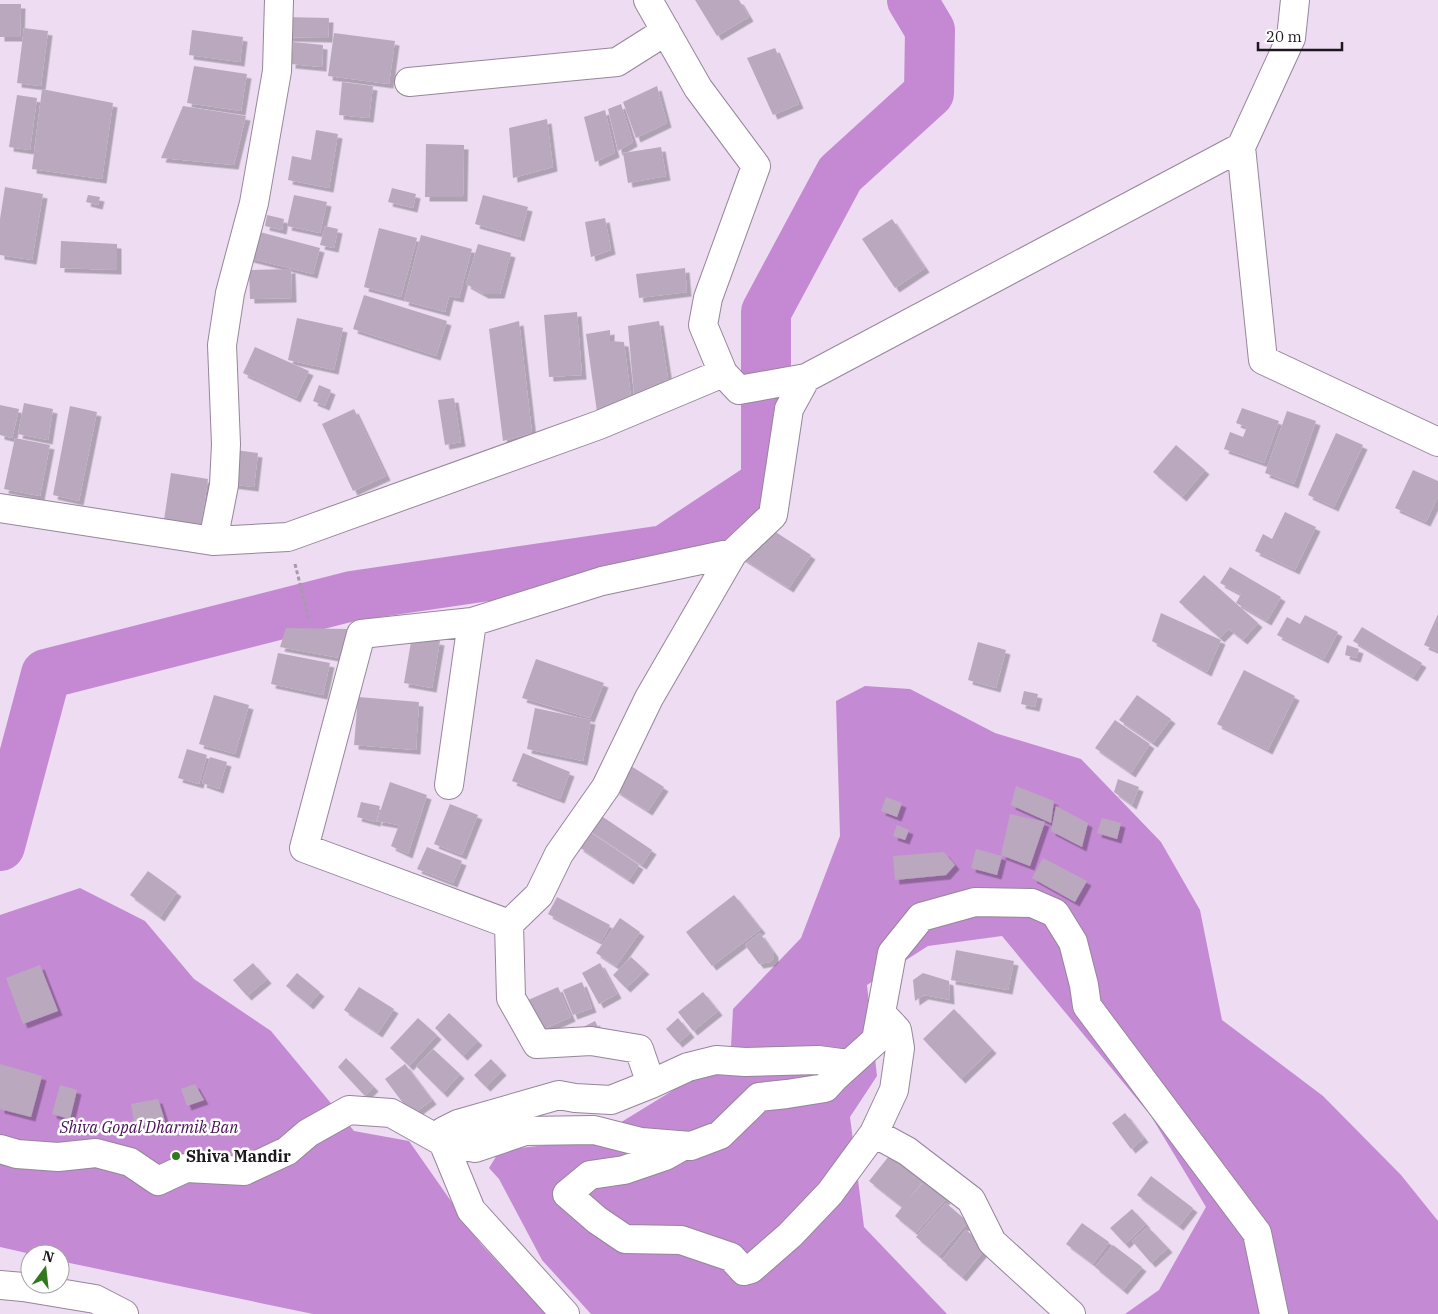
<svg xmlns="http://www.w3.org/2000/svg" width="1438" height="1314" viewBox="0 0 1438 1314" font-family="'IBM Plex Serif',serif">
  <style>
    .forest { fill: #c58ad4 }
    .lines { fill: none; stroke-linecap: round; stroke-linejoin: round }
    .river { stroke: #c589d3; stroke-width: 50 }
    .building { fill: #baa9be; filter: url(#shadow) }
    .minor-casing { stroke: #96869a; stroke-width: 30 }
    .path { stroke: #a79aab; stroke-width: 3; stroke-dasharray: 4 2.5; stroke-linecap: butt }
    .minor { stroke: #fff; stroke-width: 28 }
    .poi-dot { fill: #32791d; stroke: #fff; stroke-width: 2 }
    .labels { text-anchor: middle; stroke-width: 5; stroke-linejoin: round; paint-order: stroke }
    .park-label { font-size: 16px; font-style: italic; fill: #470f53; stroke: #fff }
    .poi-label { font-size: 16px; font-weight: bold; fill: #1d171e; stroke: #fff; text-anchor: start }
  </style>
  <defs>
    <filter id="shadow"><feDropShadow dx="4.5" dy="4.5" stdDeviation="0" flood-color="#0004"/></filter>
  </defs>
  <rect width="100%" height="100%" fill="#eddcf2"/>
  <path class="forest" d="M 865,686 L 910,689 L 995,733 L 1081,759 L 1161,842 L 1200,910 L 1222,1020 L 1323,1096 L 1401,1175 L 1438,1221 L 1438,1314 L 1125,1314 L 1159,1290 L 1206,1207 L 1151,1116 L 1002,936 L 928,946 L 867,985 L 877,1076 L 850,1117 L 864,1227 L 947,1314 L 591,1314 L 542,1260 L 499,1179 L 489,1168 L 500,1150 L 592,1140 L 703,1072 L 731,1047 L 733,1009 L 801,938 L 840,836 L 836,701 Z
    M 80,888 L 145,921 L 194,979 L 271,1031 L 354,1131 L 409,1141 L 481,1244 L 546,1314 L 313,1314 L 60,1261 L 60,1254 L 31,1254 L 0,1247 L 0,915 Z"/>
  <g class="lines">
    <path class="river" d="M 0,846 L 46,674 L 352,596 L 665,550 L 766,483 L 766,312 L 840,174 L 929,93 L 930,30 L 912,0"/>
  </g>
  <path class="building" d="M 695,0 L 739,0 L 749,17 L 717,36 Z
    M 0,4 L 21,4 L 20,37 L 0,37 Z
    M 284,17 L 329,18 L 328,38 L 284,37 Z
    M 24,28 L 48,31 L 41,86 L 17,83 Z
    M 192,30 L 243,37 L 240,62 L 189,55 Z
    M 334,33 L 395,41 L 389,84 L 328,76 Z
    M 293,42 L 323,45 L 322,67 L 291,64 Z
    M 775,48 L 799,104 L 773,115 L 747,58 Z
    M 194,66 L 247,74 L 241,111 L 187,103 Z
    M 342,82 L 373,86 L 369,118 L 339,115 Z
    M 657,86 L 667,123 L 636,138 L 623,102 Z
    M 42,89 L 113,103 L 102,179 L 32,169 Z
    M 17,95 L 37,98 L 30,150 L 9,147 Z
    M 621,104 L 633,142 L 618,151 L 608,109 Z
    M 183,106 L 246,116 L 234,165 L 161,158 Z
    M 605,110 L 615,153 L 595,162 L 584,117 Z
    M 547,119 L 553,167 L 513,178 L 509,128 Z
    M 316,130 L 338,134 L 329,188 L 288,180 L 292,156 L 311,160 Z
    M 426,144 L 464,145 L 463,197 L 425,197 Z
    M 661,147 L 666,176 L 628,183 L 623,153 Z
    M 5,187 L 43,194 L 32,260 L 0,255 L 0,219 Z
    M 392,188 L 416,194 L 413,208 L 388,202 Z
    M 88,195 L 100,197 L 98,205 L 86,202 Z
    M 294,195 L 327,202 L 320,233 L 287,226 Z
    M 483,195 L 528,207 L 520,237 L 475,224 Z
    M 267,215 L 284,219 L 282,230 L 265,226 Z
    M 605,218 L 611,250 L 591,257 L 585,222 Z
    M 892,219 L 925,268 L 895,288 L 862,239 Z
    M 325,226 L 338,229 L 334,248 L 320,245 Z
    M 379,228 L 417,238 L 401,297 L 364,287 Z
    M 256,231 L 320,248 L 313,274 L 249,258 Z
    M 421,235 L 472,249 L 459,298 L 449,296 L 445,312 L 404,301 Z
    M 61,241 L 117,244 L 117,270 L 60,268 Z
    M 478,244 L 511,253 L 500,294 L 484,294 L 466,284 Z
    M 685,268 L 687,292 L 639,298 L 636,274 Z
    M 291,269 L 292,298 L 250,299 L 249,270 Z
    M 364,295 L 447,321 L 436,356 L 353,329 Z
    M 577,312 L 582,375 L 549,377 L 544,315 Z
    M 297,318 L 343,328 L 334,370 L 288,360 Z
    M 519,321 L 532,433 L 503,441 L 489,329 Z
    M 659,321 L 669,385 L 634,395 L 628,326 Z
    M 610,330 L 610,341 L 624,342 L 631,398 L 597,412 L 586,334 Z
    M 255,347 L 309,371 L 296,398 L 243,373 Z
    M 319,385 L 331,390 L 325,406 L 313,401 Z
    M 454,398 L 461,442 L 445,445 L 438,400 Z
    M 24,403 L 53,409 L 48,440 L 18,434 Z
    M 0,405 L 19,409 L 12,438 L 0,435 Z
    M 70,406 L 97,412 L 79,501 L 53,495 Z
    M 1242,408 L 1279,421 L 1264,463 L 1224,449 L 1230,432 L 1243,437 L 1247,427 L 1236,423 Z
    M 354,409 L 386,476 L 353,491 L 322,424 Z
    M 1287,411 L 1316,421 L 1294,484 L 1265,473 Z
    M 1336,433 L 1363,445 L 1334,507 L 1308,495 Z
    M 15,438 L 50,445 L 40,496 L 4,489 Z
    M 1176,445 L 1205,470 L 1182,497 L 1153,472 Z
    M 235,450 L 258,453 L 254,487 L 230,484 Z
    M 1413,470 L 1438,481 L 1438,497 L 1426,522 L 1395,508 Z
    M 171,473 L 208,479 L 201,526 L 164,520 Z
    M 1285,512 L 1316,527 L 1295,570 L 1255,551 L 1263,534 L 1272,539 Z
    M 768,527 L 811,555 L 789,588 L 739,556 Z
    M 1230,567 L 1281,597 L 1267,621 L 1236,603 L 1241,594 L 1220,583 Z
    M 1204,575 L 1258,623 L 1243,640 L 1229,629 L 1220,638 L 1179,602 Z
    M 1161,613 L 1221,640 L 1207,672 L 1152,641 Z
    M 1438,614 L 1438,651 L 1424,645 Z
    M 1305,615 L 1338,632 L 1324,659 L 1277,635 L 1287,617 L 1300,624 Z
    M 1362,627 L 1422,663 L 1413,677 L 1353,641 Z
    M 286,628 L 347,629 L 340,658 L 280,647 Z
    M 412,636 L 440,641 L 432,688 L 404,683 Z
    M 978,642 L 1006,650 L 996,688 L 968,680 Z
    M 1347,645 L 1359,649 L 1356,658 L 1345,655 Z
    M 278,653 L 330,663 L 323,695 L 271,684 Z
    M 536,659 L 604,683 L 590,718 L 522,698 Z
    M 1244,670 L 1295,696 L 1268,750 L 1217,724 Z
    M 1024,691 L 1038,694 L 1035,707 L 1021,704 Z
    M 214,695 L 249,705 L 235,754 L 199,744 Z
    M 1137,695 L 1171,719 L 1153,743 L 1119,720 Z
    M 358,697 L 419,702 L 416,750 L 354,745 Z
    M 535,708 L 591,720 L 583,761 L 527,749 Z
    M 1115,720 L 1150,744 L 1131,773 L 1095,748 Z
    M 187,749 L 207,755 L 199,784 L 178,778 Z
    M 523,753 L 570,772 L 560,799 L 512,781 Z
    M 210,757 L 227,762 L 219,789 L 202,783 Z
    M 631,766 L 664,787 L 648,811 L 615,790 Z
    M 1118,779 L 1139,787 L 1132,805 L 1114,792 Z
    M 390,782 L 427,795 L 408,854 L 391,846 L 399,825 L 377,821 Z
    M 1016,786 L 1054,801 L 1051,823 L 1011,805 Z
    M 886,797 L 902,803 L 897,817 L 881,811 Z
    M 361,802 L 380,806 L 376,822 L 357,817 Z
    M 450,804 L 478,815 L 462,855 L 434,844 Z
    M 1056,806 L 1088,823 L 1082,847 L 1051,831 Z
    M 597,813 L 652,850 L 642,865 L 587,829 Z
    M 1010,814 L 1045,822 L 1030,866 L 1001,855 Z
    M 1102,818 L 1121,823 L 1117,839 L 1097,833 Z
    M 897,825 L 909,830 L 905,840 L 893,836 Z
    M 590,832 L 639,865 L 629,880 L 579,847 Z
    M 427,847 L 462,861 L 453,883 L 417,869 Z
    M 976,849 L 1002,856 L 997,875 L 971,868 Z
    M 944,852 L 955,865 L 946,875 L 895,880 L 893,856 Z
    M 1043,858 L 1087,881 L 1075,902 L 1032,878 Z
    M 148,871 L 177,892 L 160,917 L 130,895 Z
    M 734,895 L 761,929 L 712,966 L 686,932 Z
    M 557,897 L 610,925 L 601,942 L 548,914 Z
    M 620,918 L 640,932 L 616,966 L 596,953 Z
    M 760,933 L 774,953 L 774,958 L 770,962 L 759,964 L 745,945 Z
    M 956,950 L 1014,961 L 1008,990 L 951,980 Z
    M 631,957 L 645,970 L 626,988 L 613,975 Z
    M 253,963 L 267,979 L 247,996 L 233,980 Z
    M 600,963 L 617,994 L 599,1004 L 582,973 Z
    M 40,965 L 58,1011 L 23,1024 L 6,978 Z
    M 297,973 L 320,992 L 309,1005 L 286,986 Z
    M 923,973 L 949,981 L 950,1000 L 924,995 L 915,1001 L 913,980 Z
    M 582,982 L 592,1008 L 573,1015 L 563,990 Z
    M 359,987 L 394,1009 L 378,1033 L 344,1010 Z
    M 558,987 L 571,1017 L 542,1030 L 528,1000 Z
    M 703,992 L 718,1011 L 693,1031 L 678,1012 Z
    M 954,1009 L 992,1049 L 961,1079 L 923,1039 Z
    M 449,1013 L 478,1041 L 463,1056 L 435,1028 Z
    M 418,1018 L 437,1035 L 409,1066 L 390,1048 Z
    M 678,1018 L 690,1033 L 678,1043 L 666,1029 Z
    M 595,1021 L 601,1033 L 587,1039 L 581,1028 Z
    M 433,1049 L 460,1074 L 443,1093 L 416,1066 Z
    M 346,1058 L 374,1087 L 365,1096 L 338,1067 Z
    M 491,1059 L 502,1071 L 486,1087 L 474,1075 Z
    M 0,1064 L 42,1076 L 31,1117 L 0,1109 Z
    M 405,1064 L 432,1100 L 412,1115 L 385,1079 Z
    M 195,1084 L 204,1100 L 187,1106 L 181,1089 Z
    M 60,1085 L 77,1090 L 70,1119 L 52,1114 Z
    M 158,1099 L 165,1121 L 135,1127 L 131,1104 Z
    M 1125,1113 L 1144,1138 L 1131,1149 L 1112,1123 Z
    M 893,1151 L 926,1177 L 907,1201 L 925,1181 L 946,1199 L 916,1233 L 895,1216 L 902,1207 L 869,1181 Z
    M 1151,1176 L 1193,1208 L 1179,1226 L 1137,1195 Z
    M 946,1203 L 968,1222 L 939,1256 L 916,1237 Z
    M 1132,1209 L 1146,1224 L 1125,1244 L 1110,1228 Z
    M 1082,1223 L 1109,1242 L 1093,1264 L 1066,1244 Z
    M 1148,1227 L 1168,1248 L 1151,1263 L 1132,1241 Z
    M 966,1230 L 987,1247 L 962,1277 L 942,1260 Z
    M 1113,1245 L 1142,1267 L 1123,1290 L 1095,1267 Z"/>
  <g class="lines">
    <g class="minor-casing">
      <path id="minor" d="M 648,0 L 698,88 L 756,166 L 708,298 L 703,325 L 723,373
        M 409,82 L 617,62 L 666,31
        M 1241,147 L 1291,38 L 1295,0
        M 0,508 L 213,541 L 288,537 L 599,425 L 723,373 L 739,390 L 806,378 L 1241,147 L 1263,360 L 1438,442
        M 213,541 L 224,485 L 226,444 L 222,345 L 230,293 L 254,203 L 277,71 L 279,0
        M 733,553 L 602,581 L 472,622 L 361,634 L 304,848 L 509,924 L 539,895 L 559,854 L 606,787 L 649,698 L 733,553 L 773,515 L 789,409 L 806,378
        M 449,785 L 472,622
        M 509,924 L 511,998 L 537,1044 L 591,1041 L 639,1049 L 651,1084
        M 874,1133 L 894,1090 L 900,1048 L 897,1030 L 882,1014
        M 681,1147 L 665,1156 L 624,1170 L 590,1175 L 567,1194 L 597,1220 L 625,1239 L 681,1240 L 731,1257 L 744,1271 L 751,1269 L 790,1235 L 830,1193 L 874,1133 L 907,1151 L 971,1200 L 992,1242 L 1071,1314
        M 0,1149 L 17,1154 L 58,1157 L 96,1153 L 130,1162 L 158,1181 L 186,1168 L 244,1171 L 287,1151 L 308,1133 L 349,1110 L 391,1113 L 443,1142 L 475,1148 L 525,1131 L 594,1130 L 641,1142 L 691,1146 L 720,1135 L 759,1097 L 787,1094 L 825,1088 L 835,1077 L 876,1040 L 892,953 L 921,917 L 975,902 L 1032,903 L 1055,913 L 1073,942 L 1084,985 L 1087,1006 L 1257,1233 L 1274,1314
        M 0,1285 L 23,1287 L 95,1299 L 124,1314
        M 565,1314 L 471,1210 L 443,1142 L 444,1131 L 458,1124 L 559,1095 L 575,1098 L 611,1100 L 651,1084 L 688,1067 L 716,1060 L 745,1062 L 818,1060 L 848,1064"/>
    </g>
    <path class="path" d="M 295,564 L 309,620"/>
    <use href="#minor" class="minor"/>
  </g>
  <circle class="poi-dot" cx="176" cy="1156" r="5"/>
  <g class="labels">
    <g class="park-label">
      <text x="149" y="1133">Shiva Gopal Dharmik Ban</text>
    </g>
    <g class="poi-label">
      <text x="186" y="1162">Shiva Mandir</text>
    </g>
  </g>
  <g transform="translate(45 1269) rotate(15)"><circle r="24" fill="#ffffff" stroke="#a5a2a5"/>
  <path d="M0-4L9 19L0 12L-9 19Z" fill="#32791d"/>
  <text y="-8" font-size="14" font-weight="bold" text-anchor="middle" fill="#1d171e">N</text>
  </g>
  <path d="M1258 42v8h84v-8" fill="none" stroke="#1d171e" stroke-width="2.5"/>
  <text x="1266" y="42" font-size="15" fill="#1d171e" stroke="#ffffff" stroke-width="4" paint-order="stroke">20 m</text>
</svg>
